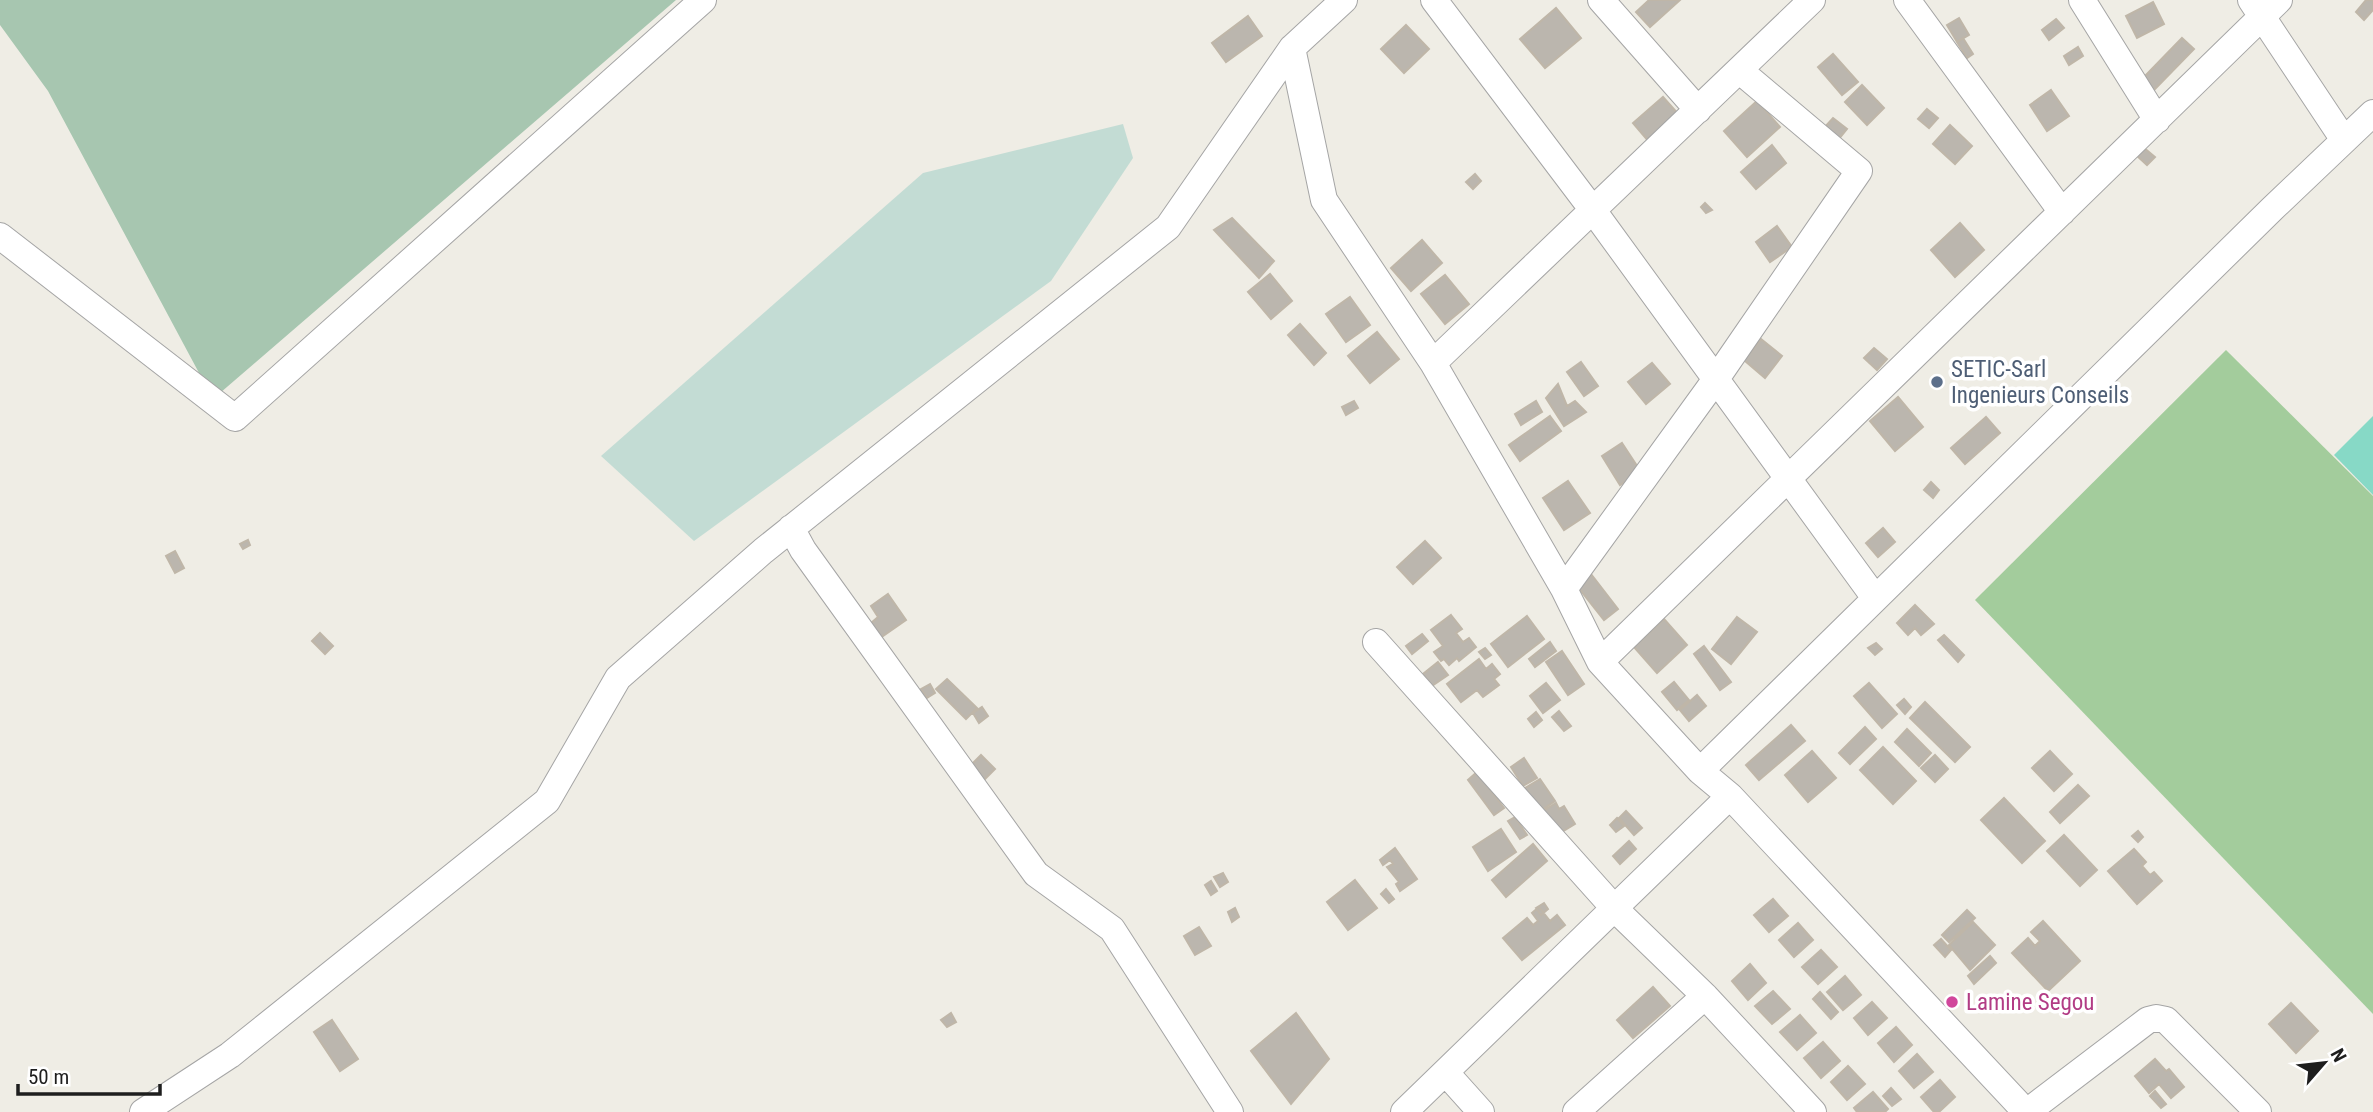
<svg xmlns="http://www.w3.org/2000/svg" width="2373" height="1112" viewBox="0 0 2373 1112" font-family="'Roboto Condensed',sans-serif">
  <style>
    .forest { fill: #a3cc9c }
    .wetland { fill: #c3dcd4 }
    .cemetery { fill: #a7c6b0 }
    .pitch { fill: #87d9c6 }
    .building { fill: #bbb6ae; stroke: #bfb6a8; stroke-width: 2 }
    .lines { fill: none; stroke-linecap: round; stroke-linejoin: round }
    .minor-casing { stroke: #a5a5a5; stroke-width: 28 }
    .minor { stroke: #fff; stroke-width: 26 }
    .service-dot { fill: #5c6f8a; stroke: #fff; stroke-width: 2.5 }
    .hotel-dot { fill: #d1479c; stroke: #fff; stroke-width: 2.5 }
    .labels { text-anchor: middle; stroke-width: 7; stroke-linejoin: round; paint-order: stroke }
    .service-label { font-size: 23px; fill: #4e5e75; stroke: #fff; text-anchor: start }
    .hotel-label { font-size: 23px; fill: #b23c85; stroke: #fff; text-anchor: start }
  </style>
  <rect width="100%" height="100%" fill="#efede5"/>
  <path class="forest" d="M 2226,350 L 2373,496 L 2373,1014 L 1975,600 Z"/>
  <path class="wetland" d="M 1123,124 L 1133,158 L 1051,281 L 694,541 L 601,456 L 923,173 Z"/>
  <path class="cemetery" d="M 0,0 L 676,0 L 213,399 L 48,91 L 0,25 Z"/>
  <path class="pitch" d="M 2373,416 L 2373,495 L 2334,455 Z"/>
  <path class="building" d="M 1649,0 L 1680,0 L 1650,27 L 1636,12 Z
    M 2366,0 L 2373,0 L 2373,10 L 2364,20 L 2356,12 Z
    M 2153,2 L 2164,24 L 2137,38 L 2126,16 Z
    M 1556,8 L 1581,38 L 1545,68 L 1520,39 Z
    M 1248,16 L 1262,36 L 1226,62 L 1212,43 Z
    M 1959,18 L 1969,35 L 1957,42 L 1947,25 Z
    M 2056,19 L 2064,28 L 2049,40 L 2042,30 Z
    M 1406,25 L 1429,49 L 1404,73 L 1381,49 Z
    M 1963,38 L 1973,54 L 1967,58 L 1957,42 Z
    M 2182,38 L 2194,49 L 2154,90 L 2143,78 Z
    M 2078,47 L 2083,56 L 2069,65 L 2064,56 Z
    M 1833,54 L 1858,82 L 1842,95 L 1818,67 Z
    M 1862,85 L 1884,108 L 1867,125 L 1845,102 Z
    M 2051,90 L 2069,116 L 2047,131 L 2030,105 Z
    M 1663,97 L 1680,116 L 1650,143 L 1633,123 Z
    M 1757,101 L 1780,127 L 1747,157 L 1724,131 Z
    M 1927,109 L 1938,118 L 1929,128 L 1918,119 Z
    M 1833,118 L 1847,129 L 1838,140 L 1824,128 Z
    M 1950,125 L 1972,146 L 1955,164 L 1933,144 Z
    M 1772,145 L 1786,163 L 1756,189 L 1741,172 Z
    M 2143,147 L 2155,157 L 2147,165 L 2136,155 Z
    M 1475,174 L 1481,181 L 1473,189 L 1466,182 Z
    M 1705,203 L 1712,210 L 1706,213 L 1701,207 Z
    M 1232,218 L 1274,261 L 1259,278 L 1214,230 Z
    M 1960,223 L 1984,250 L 1955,277 L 1931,250 Z
    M 1777,226 L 1792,247 L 1770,262 L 1756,242 Z
    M 1422,240 L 1442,263 L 1411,291 L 1391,268 Z
    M 1270,274 L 1292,301 L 1271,319 L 1248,292 Z
    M 1445,275 L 1469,304 L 1445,324 L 1421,294 Z
    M 1350,297 L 1370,325 L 1346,342 L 1326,314 Z
    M 1300,324 L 1326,353 L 1314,365 L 1288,335 Z
    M 1377,332 L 1399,359 L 1370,383 L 1348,356 Z
    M 1761,339 L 1782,356 L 1765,378 L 1744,360 Z
    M 1874,348 L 1887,359 L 1877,370 L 1864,358 Z
    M 1581,362 L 1598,386 L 1584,396 L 1567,372 Z
    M 1652,363 L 1670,384 L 1646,404 L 1628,382 Z
    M 1558,384 L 1567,406 L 1575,401 L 1586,412 L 1564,426 L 1546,398 Z
    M 1898,397 L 1923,427 L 1895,451 L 1870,421 Z
    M 1354,401 L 1358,408 L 1346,415 L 1342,407 Z
    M 1536,401 L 1542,412 L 1521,425 L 1515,414 Z
    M 1550,416 L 1561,431 L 1520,461 L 1509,445 Z
    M 1986,417 L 2000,433 L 1965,464 L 1951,448 Z
    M 1622,443 L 1641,472 L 1620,485 L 1602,456 Z
    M 1568,481 L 1590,513 L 1564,530 L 1543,498 Z
    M 1931,482 L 1939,490 L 1933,498 L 1924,490 Z
    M 1883,528 L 1895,542 L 1878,557 L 1866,543 Z
    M 248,540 L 250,545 L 243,549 L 240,544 Z
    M 1425,541 L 1441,558 L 1413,584 L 1397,567 Z
    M 175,551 L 184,568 L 175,573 L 166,556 Z
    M 1591,574 L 1618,609 L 1604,620 L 1577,586 Z
    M 888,594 L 906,620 L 880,638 L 870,624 L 878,617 L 871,606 Z
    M 1915,605 L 1934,624 L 1921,635 L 1915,628 L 1908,635 L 1897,623 Z
    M 1451,615 L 1462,629 L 1456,633 L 1463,642 L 1469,638 L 1476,647 L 1459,661 L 1457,658 L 1449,665 L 1444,659 L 1441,661 L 1434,652 L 1443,646 L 1431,630 Z
    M 1527,616 L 1544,639 L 1508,667 L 1491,644 Z
    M 1737,617 L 1757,632 L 1731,664 L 1712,649 Z
    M 1664,619 L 1687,645 L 1657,673 L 1634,647 Z
    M 320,633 L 333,646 L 325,654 L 312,641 Z
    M 1422,634 L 1428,641 L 1412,654 L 1406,646 Z
    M 1944,635 L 1964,655 L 1958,662 L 1938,640 Z
    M 1550,642 L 1556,651 L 1535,667 L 1529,659 Z
    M 1876,643 L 1882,649 L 1875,655 L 1868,648 Z
    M 1704,646 L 1731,682 L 1720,690 L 1694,654 Z
    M 1485,648 L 1491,655 L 1485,659 L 1479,652 Z
    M 1562,651 L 1584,684 L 1568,695 L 1546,662 Z
    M 1479,659 L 1486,669 L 1492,664 L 1500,674 L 1494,679 L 1499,685 L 1483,697 L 1477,690 L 1461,702 L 1447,684 Z
    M 1438,662 L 1448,675 L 1432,686 L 1423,674 Z
    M 947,679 L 977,708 L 966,719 L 936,689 Z
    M 1674,682 L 1689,700 L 1677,710 L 1662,692 Z
    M 1546,683 L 1560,700 L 1543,713 L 1530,696 Z
    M 1869,683 L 1897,714 L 1882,728 L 1854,696 Z
    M 930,684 L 935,693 L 927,698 L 921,689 Z
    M 1697,695 L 1706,706 L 1689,721 L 1680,710 Z
    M 1904,699 L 1911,707 L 1905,714 L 1897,705 Z
    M 1925,702 L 1970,747 L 1955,762 L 1910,718 Z
    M 982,707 L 988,716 L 979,723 L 973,713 Z
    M 1559,711 L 1571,726 L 1564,731 L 1552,717 Z
    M 1536,712 L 1542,720 L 1534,727 L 1528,719 Z
    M 1791,725 L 1805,741 L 1759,780 L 1746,765 Z
    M 1865,727 L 1876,739 L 1850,764 L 1839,753 Z
    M 1907,729 L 1931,753 L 1919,766 L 1895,742 Z
    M 1883,747 L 1916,781 L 1893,804 L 1860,770 Z
    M 1812,751 L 1836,778 L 1808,802 L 1785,775 Z
    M 2050,751 L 2072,774 L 2054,791 L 2032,768 Z
    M 981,755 L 995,769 L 981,783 L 967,769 Z
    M 1935,755 L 1948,769 L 1935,782 L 1921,768 Z
    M 1524,758 L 1537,778 L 1523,786 L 1511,767 Z
    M 1477,772 L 1504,808 L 1494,815 L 1468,780 Z
    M 1540,779 L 1555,801 L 1540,811 L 1525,788 Z
    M 2078,785 L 2089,796 L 2060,823 L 2050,812 Z
    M 2004,798 L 2045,841 L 2022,863 L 1981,820 Z
    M 1556,803 L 1559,809 L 1564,806 L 1575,824 L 1557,835 L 1542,812 Z
    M 1626,811 L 1642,828 L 1634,835 L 1619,818 Z
    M 1515,817 L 1527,835 L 1520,839 L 1508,821 Z
    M 1617,818 L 1624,826 L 1616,832 L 1610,825 Z
    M 1501,829 L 1516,852 L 1488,871 L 1473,847 Z
    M 2138,831 L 2143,837 L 2138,842 L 2132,836 Z
    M 2064,835 L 2097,870 L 2080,886 L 2047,851 Z
    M 1629,841 L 1636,849 L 1620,864 L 1613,856 Z
    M 1533,844 L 1547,861 L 1506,897 L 1492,880 Z
    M 1395,848 L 1417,879 L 1400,891 L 1396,884 L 1399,882 L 1387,867 L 1393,864 L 1390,860 L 1383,865 L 1380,860 Z
    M 2134,849 L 2146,862 L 2142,866 L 2150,875 L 2154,872 L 2162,881 L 2137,904 L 2108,871 Z
    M 1223,873 L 1228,882 L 1220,887 L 1214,877 Z
    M 1355,880 L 1377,908 L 1348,930 L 1327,902 Z
    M 1211,881 L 1217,891 L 1211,895 L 1205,885 Z
    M 1386,889 L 1394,899 L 1389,903 L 1381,894 Z
    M 1773,899 L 1788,916 L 1769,932 L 1754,915 Z
    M 1544,903 L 1548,909 L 1541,915 L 1536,908 Z
    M 1539,907 L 1550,921 L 1557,915 L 1565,925 L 1522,960 L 1503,938 L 1527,918 L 1533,925 L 1538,921 L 1532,913 Z
    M 1235,908 L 1239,917 L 1232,922 L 1228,912 Z
    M 1967,910 L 1975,918 L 1949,942 L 1942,935 Z
    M 2043,921 L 2080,961 L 2048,991 L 2012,953 L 2028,938 L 2035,946 L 2040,941 L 2031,932 Z
    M 1973,922 L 1995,945 L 1970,970 L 1949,945 Z
    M 1798,923 L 1813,940 L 1794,957 L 1779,940 Z
    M 1199,927 L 1211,946 L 1195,955 L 1184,936 Z
    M 1941,939 L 1951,950 L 1945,957 L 1934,945 Z
    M 1821,950 L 1837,967 L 1818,984 L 1802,967 Z
    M 1990,956 L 1996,963 L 1974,984 L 1968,976 Z
    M 1750,964 L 1766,983 L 1748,1000 L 1732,981 Z
    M 1845,976 L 1861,995 L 1843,1010 L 1827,992 Z
    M 1653,987 L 1670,1006 L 1633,1038 L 1617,1020 Z
    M 1773,991 L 1790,1009 L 1772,1024 L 1755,1006 Z
    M 1820,992 L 1838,1012 L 1831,1019 L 1813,999 Z
    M 1872,1002 L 1887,1018 L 1868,1035 L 1854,1018 Z
    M 2291,1003 L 2318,1031 L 2296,1053 L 2269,1024 Z
    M 951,1013 L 956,1022 L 947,1027 L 941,1020 Z
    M 1296,1013 L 1329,1059 L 1291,1104 L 1251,1051 Z
    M 1800,1015 L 1816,1033 L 1797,1050 L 1780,1032 Z
    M 332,1020 L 358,1059 L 340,1071 L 314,1032 Z
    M 1896,1027 L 1912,1045 L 1894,1062 L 1878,1043 Z
    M 1823,1042 L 1840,1061 L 1821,1078 L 1804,1058 Z
    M 1917,1054 L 1933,1072 L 1914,1088 L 1899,1071 Z
    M 2155,1059 L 2166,1071 L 2169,1069 L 2184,1087 L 2171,1098 L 2159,1084 L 2149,1093 L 2135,1076 Z
    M 1848,1066 L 1865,1084 L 1847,1100 L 1831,1082 Z
    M 1940,1080 L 1955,1097 L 1939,1112 L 1934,1112 L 1921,1097 Z
    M 1891,1088 L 1901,1099 L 1892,1106 L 1883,1096 Z
    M 2155,1091 L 2166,1104 L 2161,1108 L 2150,1096 Z
    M 1873,1092 L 1888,1109 L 1885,1112 L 1857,1112 L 1854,1108 Z"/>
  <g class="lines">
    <g class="minor-casing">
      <path id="minor" d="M 1434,0 L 1592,209 L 1875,598
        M 1601,0 L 1698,110
        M 1907,0 L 2062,212
        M 2082,0 L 2157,120
        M 2251,0 L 2344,140
        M 1292,48 L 1324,200 L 1433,363 L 1564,589 L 1600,662 L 1700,771 L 1730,796
        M 0,236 L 235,418 L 703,0
        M 1433,363 L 1812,0
        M 791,528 L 803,550 L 1036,874 L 1112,929 L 1230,1112
        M 1564,589 L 1716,379 L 1859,171 L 1739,70
        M 1376,642 L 1615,909 L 1705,996 L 1813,1112
        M 1600,662 L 2279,0
        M 1700,771 L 2272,209 L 2373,113
        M 1446,1073 L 1481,1112
        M 143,1112 L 230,1055 L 547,801 L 618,678 L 763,551 L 1168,227 L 1292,48 L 1344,0
        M 1404,1112 L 1730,796 L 2026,1112
        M 1576,1112 L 1705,996
        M 2027,1112 L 2148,1020 L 2156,1018 L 2166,1020 L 2258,1112"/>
    </g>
    <use href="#minor" class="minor"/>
  </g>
  <circle class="service-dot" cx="1937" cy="382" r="7"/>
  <circle class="hotel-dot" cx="1952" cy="1002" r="7"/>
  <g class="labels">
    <g class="service-label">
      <text x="1951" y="377">SETIC-Sarl<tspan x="1951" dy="26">Ingenieurs Conseils</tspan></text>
    </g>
    <g class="hotel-label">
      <text x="1966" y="1010">Lamine Segou</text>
    </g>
  </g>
  <g transform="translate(2324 1063) rotate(62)" stroke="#ffffff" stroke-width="5" paint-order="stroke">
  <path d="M0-5L12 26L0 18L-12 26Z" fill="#1e1e1e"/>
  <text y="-10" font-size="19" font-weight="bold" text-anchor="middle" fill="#1e1e1e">N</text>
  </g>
  <path d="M18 1084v10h142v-10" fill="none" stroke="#1e1e1e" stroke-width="3.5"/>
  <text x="28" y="1084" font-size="21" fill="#1e1e1e" stroke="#ffffff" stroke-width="5" paint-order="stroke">50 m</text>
</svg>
